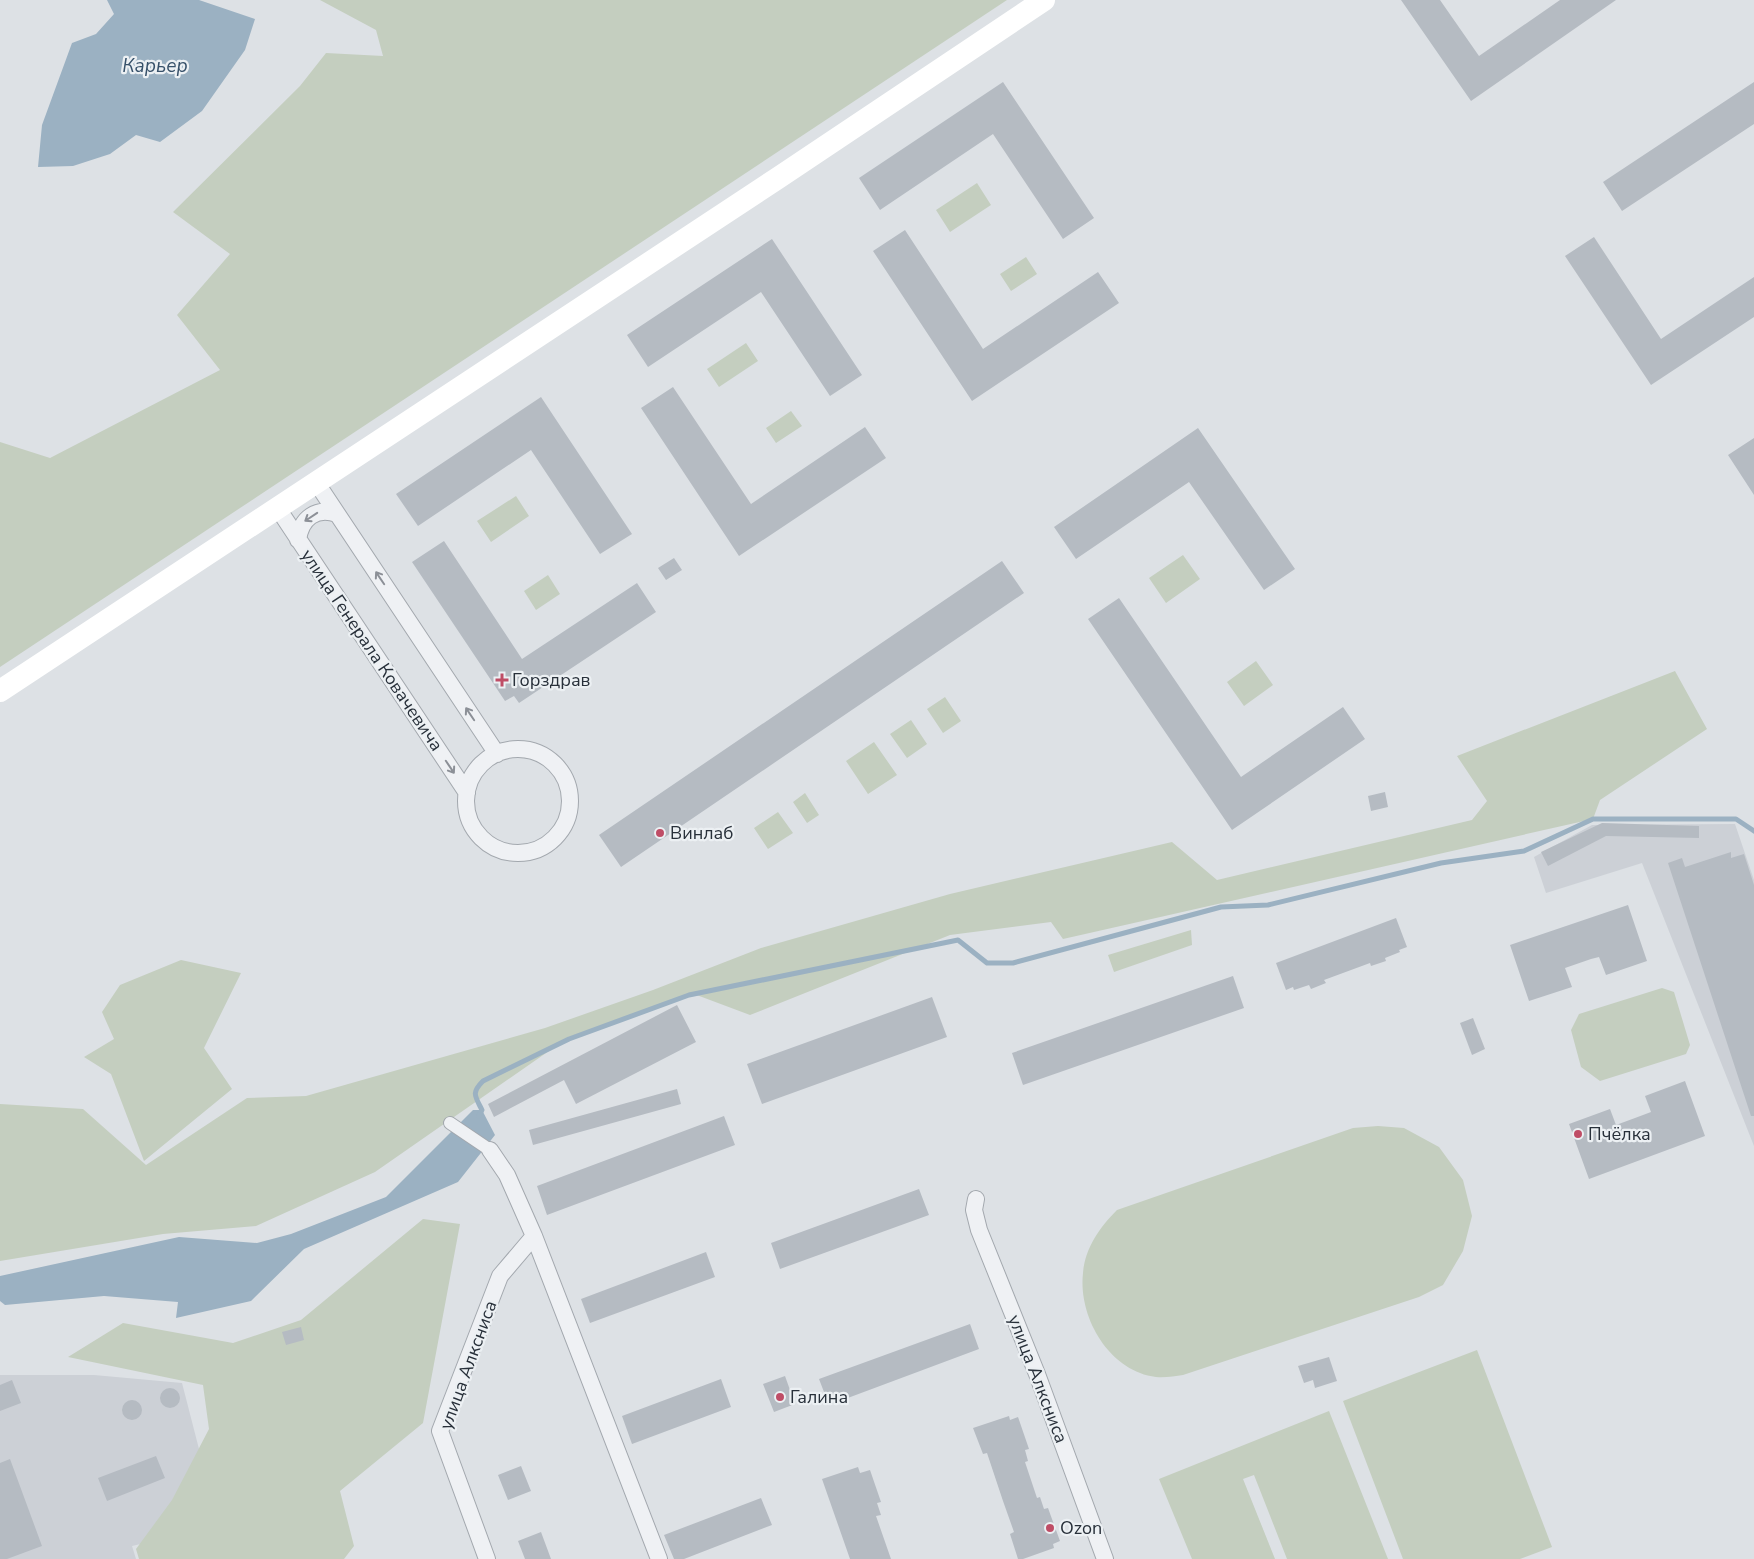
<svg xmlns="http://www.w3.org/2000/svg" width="1754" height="1559" viewBox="0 0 1754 1559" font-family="'Nunito Sans',sans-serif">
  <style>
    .built { fill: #ccd0d6 }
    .green { fill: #c4cebf }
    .water { fill: #9bb1c2 }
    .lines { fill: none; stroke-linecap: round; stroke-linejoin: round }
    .stream { stroke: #9bb1c2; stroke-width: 5 }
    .building { fill: #b5bbc2 }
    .pedestrian-casing { stroke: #a3a8ae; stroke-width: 14 }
    .minor-casing { stroke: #a3a8ae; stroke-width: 18 }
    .pedestrian { stroke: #eff1f4; stroke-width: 12 }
    .minor { stroke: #eff1f4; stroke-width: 16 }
    .secondary { stroke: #fff; stroke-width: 22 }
    .oneway { stroke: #8c9097 }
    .poi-dot { fill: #bf4d66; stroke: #ecf0f3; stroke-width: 2 }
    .labels { text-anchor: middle; stroke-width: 4.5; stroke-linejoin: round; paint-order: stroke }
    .street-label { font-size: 18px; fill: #28303a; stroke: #ecf0f3 }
    .poi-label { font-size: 18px; fill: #28303a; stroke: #ecf0f3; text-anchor: start }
    .water-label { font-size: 19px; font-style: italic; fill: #37516a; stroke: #ecf0f3 }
  </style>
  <rect width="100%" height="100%" fill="#dde1e5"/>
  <path class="built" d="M 1735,824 L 1754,880 L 1754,1146 L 1642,863 L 1546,893 L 1534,857 L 1592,825 Z
    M 0,1375 L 94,1375 L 182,1383 L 207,1480 L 175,1536 L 132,1546 L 136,1559 L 0,1559 Z"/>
  <path class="green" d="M 320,0 L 1007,0 L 0,667 L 0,442 L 50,458 L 220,370 L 177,315 L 230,254 L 173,212 L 300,86 L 326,53 L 383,56 L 376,30 Z
    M 977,183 L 991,205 L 950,232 L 936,210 Z
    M 1026,257 L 1037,274 L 1011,291 L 1000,274 Z
    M 746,343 L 758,361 L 719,387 L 707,369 Z
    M 791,411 L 802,426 L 776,443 L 766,428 Z
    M 516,496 L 529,516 L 491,542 L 477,521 Z
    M 1183,555 L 1200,579 L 1166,603 L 1149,578 Z
    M 548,575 L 560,594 L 536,610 L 524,591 Z
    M 1256,661 L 1273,685 L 1244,706 L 1227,682 Z
    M 1675,671 L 1707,729 L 1600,800 L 1593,819 L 1063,939 L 1051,922 L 950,935 L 750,1015 L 694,994 L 569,1037 L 375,1172 L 256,1226 L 163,1234 L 0,1261 L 0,1104 L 83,1109 L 146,1165 L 247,1098 L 306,1096 L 545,1028 L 653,990 L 761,948 L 950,894 L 1172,842 L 1217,880 L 1472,820 L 1487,801 L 1457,756 Z
    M 945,697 L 961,721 L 943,733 L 927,709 Z
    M 911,720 L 927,744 L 907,758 L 890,734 Z
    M 874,742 L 897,775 L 868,794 L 846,761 Z
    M 805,793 L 819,815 L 807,823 L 793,802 Z
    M 778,812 L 793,833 L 768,849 L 754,828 Z
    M 1191,930 L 1192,945 L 1114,972 L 1108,955 Z
    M 181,960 L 241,973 L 204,1048 L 232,1089 L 144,1161 L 111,1074 L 84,1057 L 114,1039 L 102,1012 L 120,985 Z
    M 1662,988 L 1674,992 L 1690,1045 L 1686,1054 L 1600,1081 L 1581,1067 L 1571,1030 L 1579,1014 Z
    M 1378,1126 L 1404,1128 L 1439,1147 L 1463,1180 L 1472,1216 L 1463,1251 L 1443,1285 L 1419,1297 L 1183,1375 C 1175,1376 1165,1378 1156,1377 C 1109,1371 1078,1317 1083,1273 C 1085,1248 1100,1227 1117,1210 L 1353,1128 Z
    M 423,1219 L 460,1224 L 423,1423 L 340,1491 L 354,1546 L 344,1559 L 139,1559 L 136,1549 L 172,1500 L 209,1429 L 203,1385 L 68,1357 L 123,1323 L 233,1343 L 301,1320 Z
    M 1477,1350 L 1552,1547 L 1520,1559 L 1403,1559 L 1343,1401 Z
    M 1329,1411 L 1388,1559 L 1287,1559 L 1254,1475 L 1243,1479 L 1275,1559 L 1192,1559 L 1159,1479 Z"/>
  <path class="water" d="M 107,0 L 199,0 L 255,19 L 245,50 L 202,111 L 160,142 L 136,135 L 110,154 L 73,166 L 38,167 L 42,125 L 72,43 L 96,34 L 114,14 Z
    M 473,1110 L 482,1110 L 495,1135 L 458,1182 L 304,1249 L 251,1301 L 176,1318 L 178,1302 L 104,1296 L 5,1305 L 0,1301 L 0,1276 L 179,1237 L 257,1243 L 291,1234 L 386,1197 Z"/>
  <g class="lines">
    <path class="stream" d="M 479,1116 L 482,1110 C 475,1096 471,1093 483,1081 L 569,1039 L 689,995 L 958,940 L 987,963 L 1013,963 L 1221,907 L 1268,905 L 1441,863 L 1524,851 L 1593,819 L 1736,819 L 1754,831"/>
  </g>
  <path class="building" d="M 1401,0 L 1440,0 L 1479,56 L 1560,0 L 1616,0 L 1471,101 Z
    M 1003,82 L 1094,218 L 1063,239 L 993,134 L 880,210 L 859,178 Z
    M 1754,82 L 1754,124 L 1622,211 L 1603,182 Z
    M 905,230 L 983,349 L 1098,272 L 1119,303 L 972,401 L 873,251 Z
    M 1594,237 L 1661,339 L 1754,277 L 1754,317 L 1651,385 L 1565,256 Z
    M 772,239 L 862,375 L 830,396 L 761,292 L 648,367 L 627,335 Z
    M 673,387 L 751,504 L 865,427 L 886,458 L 739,556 L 641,408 Z
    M 541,397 L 632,534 L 600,554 L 531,450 L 418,526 L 396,494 Z
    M 1198,428 L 1295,569 L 1264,590 L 1189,482 L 1076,559 L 1054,527 Z
    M 1754,438 L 1754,495 L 1728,455 Z
    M 444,541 L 522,659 L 637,583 L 656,612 L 519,703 L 514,696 L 505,701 L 412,562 Z
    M 674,558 L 682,570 L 666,580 L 658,568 Z
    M 1002,561 L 1024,593 L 621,867 L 599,835 Z
    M 1119,598 L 1241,777 L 1343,707 L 1365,739 L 1232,830 L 1088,619 Z
    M 1385,792 L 1388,807 L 1371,811 L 1368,796 Z
    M 1602,823 L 1699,826 L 1699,838 L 1606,836 L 1548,866 L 1541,852 Z
    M 1731,852 L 1731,858 L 1744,854 L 1754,885 L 1754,1116 L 1751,1116 L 1668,863 L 1682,858 L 1685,867 Z
    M 1628,905 L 1647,961 L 1606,975 L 1599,957 L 1591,959 L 1565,968 L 1572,987 L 1529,1001 L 1510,945 Z
    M 1396,918 L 1407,947 L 1399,950 L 1400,952 L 1385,958 L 1386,961 L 1371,966 L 1370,963 L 1324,980 L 1326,983 L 1311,989 L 1309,985 L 1294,990 L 1293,987 L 1286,990 L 1276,963 Z
    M 1233,976 L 1244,1008 L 1023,1085 L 1012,1053 Z
    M 932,997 L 947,1037 L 762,1104 L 747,1064 Z
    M 677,1005 L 696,1042 L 576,1104 L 564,1080 L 494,1117 L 488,1104 Z
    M 1473,1018 L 1485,1049 L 1472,1055 L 1460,1023 Z
    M 1685,1081 L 1705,1136 L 1589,1179 L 1569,1124 L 1610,1109 L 1616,1125 L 1635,1118 L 1651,1112 L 1645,1096 Z
    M 677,1089 L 681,1104 L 533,1145 L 529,1130 Z
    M 724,1116 L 735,1145 L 547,1215 L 537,1186 Z
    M 919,1189 L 929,1215 L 780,1269 L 771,1243 Z
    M 706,1252 L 715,1277 L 590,1323 L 581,1299 Z
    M 970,1324 L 979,1349 L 829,1405 L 819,1379 Z
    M 301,1327 L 304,1340 L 286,1345 L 282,1332 Z
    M 1329,1357 L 1337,1381 L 1315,1388 L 1313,1380 L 1304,1383 L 1298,1366 Z
    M 785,1376 L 795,1404 L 774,1412 L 763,1384 Z
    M 721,1379 L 731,1407 L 632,1444 L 622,1416 Z
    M 12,1380 L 21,1403 L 0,1411 L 0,1385 Z
    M160 1398a10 10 0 1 1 20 0a10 10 0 1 1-20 0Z
    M122 1410a10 10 0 1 1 20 0a10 10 0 1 1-20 0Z
    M 1009,1416 L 1010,1420 L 1018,1417 L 1029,1449 L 1025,1450 L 1028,1461 L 1025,1462 L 1037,1498 L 1040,1497 L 1044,1509 L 1048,1508 L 1060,1541 L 1053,1544 L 1054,1548 L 1023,1559 L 1018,1559 L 1010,1534 L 1014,1532 L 1003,1501 L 987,1453 L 983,1454 L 973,1428 Z
    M 156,1456 L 165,1478 L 107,1501 L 98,1478 Z
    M 10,1459 L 42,1546 L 7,1559 L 0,1559 L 0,1463 Z
    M 521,1466 L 531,1491 L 508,1500 L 498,1475 Z
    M 858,1467 L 860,1473 L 870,1470 L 881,1502 L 877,1503 L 881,1515 L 876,1516 L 891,1559 L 850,1559 L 822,1479 Z
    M 761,1498 L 772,1525 L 684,1559 L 674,1559 L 664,1535 Z
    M 541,1532 L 551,1559 L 525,1559 L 518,1541 Z"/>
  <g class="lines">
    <g class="pedestrian-casing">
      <path id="pedestrian" d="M 450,1123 L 490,1150"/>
    </g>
    <g class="minor-casing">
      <path id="minor" d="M 316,482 L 497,754
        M 277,507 L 467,793
        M 298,540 C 301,518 316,507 337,514
        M466 801a52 52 0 1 1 104 0a52 52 0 1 1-104 0Z
        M 490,1150 L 507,1175 L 534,1236 L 659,1559
        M 976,1199 L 974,1210 L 979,1230 L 1037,1374 L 1105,1559
        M 487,1559 L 440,1431 L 500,1276 L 534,1236"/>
    </g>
    <use href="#pedestrian" class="pedestrian"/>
    <use href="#minor" class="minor"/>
    <path class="secondary" d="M 0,691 L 778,178 L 1044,0"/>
  </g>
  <defs><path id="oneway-shaft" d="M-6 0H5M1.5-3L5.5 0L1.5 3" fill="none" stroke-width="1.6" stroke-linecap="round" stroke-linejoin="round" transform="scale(1.25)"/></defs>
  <g class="oneway">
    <use href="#oneway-shaft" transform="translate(311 517) rotate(146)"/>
    <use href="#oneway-shaft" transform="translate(380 578) rotate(-124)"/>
    <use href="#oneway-shaft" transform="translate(470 714) rotate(-124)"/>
    <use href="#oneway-shaft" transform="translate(450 767) rotate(56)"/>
  </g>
  <g class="poi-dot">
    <path d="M499.5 672.5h5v5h5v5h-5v5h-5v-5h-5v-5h5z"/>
    <circle cx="660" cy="833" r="5"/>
    <circle cx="1578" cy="1134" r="5"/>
    <circle cx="780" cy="1397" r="5"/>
    <circle cx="1050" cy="1528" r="5"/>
  </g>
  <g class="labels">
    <g class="street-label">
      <text transform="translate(372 650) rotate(56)" y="6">улица Генерала Ковачевича</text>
      <text transform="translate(468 1365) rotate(-70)" y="6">улица Алксниса</text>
      <text transform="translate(1038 1379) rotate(69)" y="6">улица Алксниса</text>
    </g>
    <g class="poi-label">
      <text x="512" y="686">Горздрав</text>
      <text x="670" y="839">Винлаб</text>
      <text x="1588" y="1140">Пчёлка</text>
      <text x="790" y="1403">Галина</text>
      <text x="1060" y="1534">Ozon</text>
    </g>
    <g class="water-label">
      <text x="155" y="72">Карьер</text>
    </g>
  </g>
</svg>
